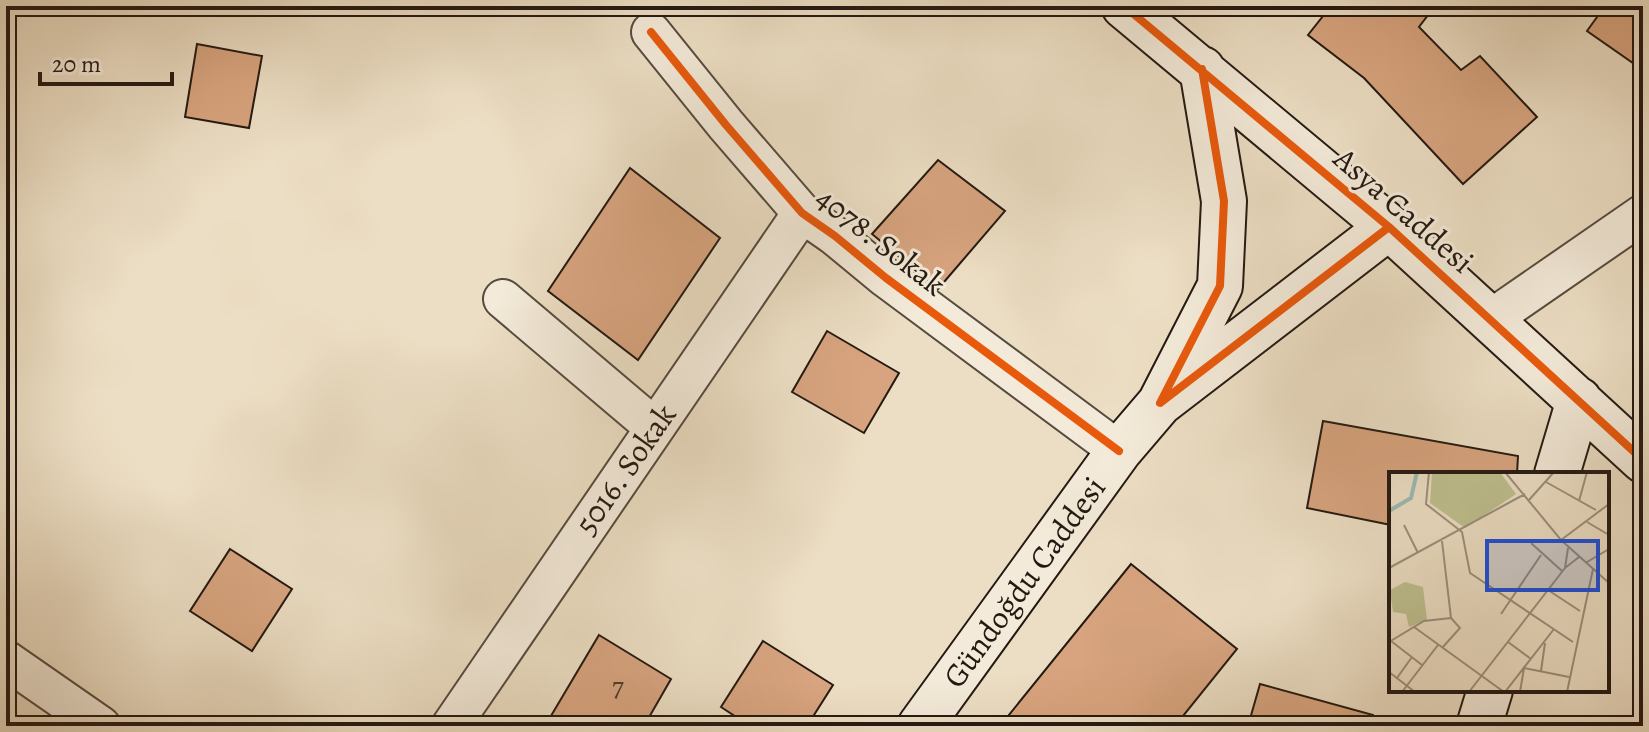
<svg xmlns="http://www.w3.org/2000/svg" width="1649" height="732" viewBox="0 0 1649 732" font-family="Alegreya,serif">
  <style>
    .building { fill: #d7a47f; stroke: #241912; stroke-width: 2 }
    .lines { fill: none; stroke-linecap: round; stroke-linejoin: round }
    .street-casing { stroke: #564a3e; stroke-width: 42 }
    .secondary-casing { stroke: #241912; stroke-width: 48 }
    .street { stroke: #f3ead9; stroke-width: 38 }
    .secondary { stroke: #f3ead9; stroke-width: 44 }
    .cycleway-casing { stroke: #f3ead9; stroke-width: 13 }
    .cycleway { stroke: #e8590c; stroke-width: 8 }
    .labels { text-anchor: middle; stroke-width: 6; stroke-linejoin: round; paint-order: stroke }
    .number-label { font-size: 28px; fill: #513c2d }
    .street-label { font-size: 32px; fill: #241912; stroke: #f3ead9 }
    .inset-river { fill: none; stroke: #99bcb4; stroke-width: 4 }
    .inset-road { fill: none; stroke: #9c8f7d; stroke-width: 2 }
    .view { fill: #1d4ed8; fill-opacity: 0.15; stroke: #1d4ed8; stroke-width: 4 }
    .inset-edge { fill: none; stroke: #241912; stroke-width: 4 }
  </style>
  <rect width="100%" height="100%" fill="#ecdec4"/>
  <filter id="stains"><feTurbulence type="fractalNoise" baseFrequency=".0025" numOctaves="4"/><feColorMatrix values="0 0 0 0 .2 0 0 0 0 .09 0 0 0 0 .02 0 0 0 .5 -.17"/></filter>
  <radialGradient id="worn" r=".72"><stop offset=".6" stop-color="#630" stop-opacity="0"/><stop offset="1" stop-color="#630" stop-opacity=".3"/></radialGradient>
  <path class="building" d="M 1331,6 L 1435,6 L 1419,27 L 1461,70 L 1480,56 L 1537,117 L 1463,184 L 1364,78 L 1308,35 Z
    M 1605,6 L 1643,6 L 1643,70 L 1587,31 Z
    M 197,44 L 262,56 L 249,128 L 185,117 Z
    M 938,160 L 1005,211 L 938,289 L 872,234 Z
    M 630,168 L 720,238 L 638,360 L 548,291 Z
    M 827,331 L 899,373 L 864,433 L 792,392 Z
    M 1323,421 L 1518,456 L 1517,474 L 1391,474 L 1391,525 L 1307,508 Z
    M 230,549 L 292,589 L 252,651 L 190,611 Z
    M 1131,564 L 1237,649 L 1175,726 L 1000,726 Z
    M 599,635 L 671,679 L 644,726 L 545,726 Z
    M 763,641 L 833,685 L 807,726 L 750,726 L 721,707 Z
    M 1260,684 L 1373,715 L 1372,726 L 1248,726 Z"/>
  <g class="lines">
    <g class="street-casing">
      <path id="street" d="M 651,32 L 726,125 L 802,213 L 835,236 L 886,278 L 1119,451
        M 503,299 L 654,427
        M 1491,319 L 1643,214
        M 6,660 L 101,726
        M 451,726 L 802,213"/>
    </g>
    <g class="secondary-casing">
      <path id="secondary" d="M 1124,6 L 1389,227 L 1643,460
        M 1202,69 L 1224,201 L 1220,286 L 1160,403 L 1389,227
        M 1557,474 L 1579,400
        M 920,726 L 1119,451 L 1160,403
        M 1479,726 L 1490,690"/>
    </g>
    <use href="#street" class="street"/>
    <use href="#secondary" class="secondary"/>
    <g class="cycleway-casing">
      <path id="cycleway" d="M 1124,6 L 1389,227 L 1643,460
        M 651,32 L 726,125 L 802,213 L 835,236 L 886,278 L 1119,451
        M 1202,69 L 1224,201 L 1220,286 L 1160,403 L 1389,227"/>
    </g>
    <use href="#cycleway" class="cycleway"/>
  </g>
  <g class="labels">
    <g class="number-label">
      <text x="618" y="696">7</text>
    </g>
    <g class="street-label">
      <text transform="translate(1404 210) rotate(41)" y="11">Asya Caddesi</text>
      <text transform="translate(881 241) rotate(38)" y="11">4078. Sokak</text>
      <text transform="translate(625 469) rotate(-55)" y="11">5016. Sokak</text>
      <text transform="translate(1024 582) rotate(-54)" y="11">Gündoğdu Caddesi</text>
    </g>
  </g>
  <g transform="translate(1389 472)">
    <rect width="220" height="220" fill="#ecdec4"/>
    <path d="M 43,0 L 111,0 L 127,22 L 76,56 L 41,31 ZM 16,110 L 34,115 L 38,148 L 20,155 L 17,142 L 4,140 L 1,118 Z" fill="#bebf8f"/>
    <path class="inset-river" d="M 0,39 L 22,26 L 28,0"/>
    <path class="inset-road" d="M 40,0 L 37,32 L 73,60 L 81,101 L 184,170M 116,0 L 172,68 L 220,111M 157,10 L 207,38M 140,28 L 165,0M 190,29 L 198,0M 198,50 L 220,63M 15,53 L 29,81M 172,68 L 220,32M 53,69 L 62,146M 142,71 L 173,99M 179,76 L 176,96 L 190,85M 198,90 L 220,77M 0,96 L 136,22M 159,118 L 191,139M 112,142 L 152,83M 25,155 L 115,220M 2,169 L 33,193M 0,170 L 35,149 L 62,146M 119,170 L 142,187M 53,176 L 71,156 L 62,146M 152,199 L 156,171M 0,200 L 26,220M 8,206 L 23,185M 13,220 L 49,173M 80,220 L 176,96M 116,220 L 165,157M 131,220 L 135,196 L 180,205M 178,220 L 204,97"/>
    <path class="view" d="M 98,69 L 209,69 L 209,118 L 98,118 Z"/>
    <rect width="220" height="220" class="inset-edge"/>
  </g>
  <rect width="1649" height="732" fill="none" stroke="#ecdec4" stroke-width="32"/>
  <rect x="8" y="8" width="1633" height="716" fill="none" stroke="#241912" stroke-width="4"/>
  <rect x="16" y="16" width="1617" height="700" fill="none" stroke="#241912" stroke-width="2"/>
  <path d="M40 72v12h132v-12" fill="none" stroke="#241912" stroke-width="4"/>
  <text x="52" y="72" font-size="24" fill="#241912" stroke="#f3ead9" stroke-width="6" paint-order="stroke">20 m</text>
  <rect width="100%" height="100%" filter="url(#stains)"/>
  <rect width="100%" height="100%" fill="url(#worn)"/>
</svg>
